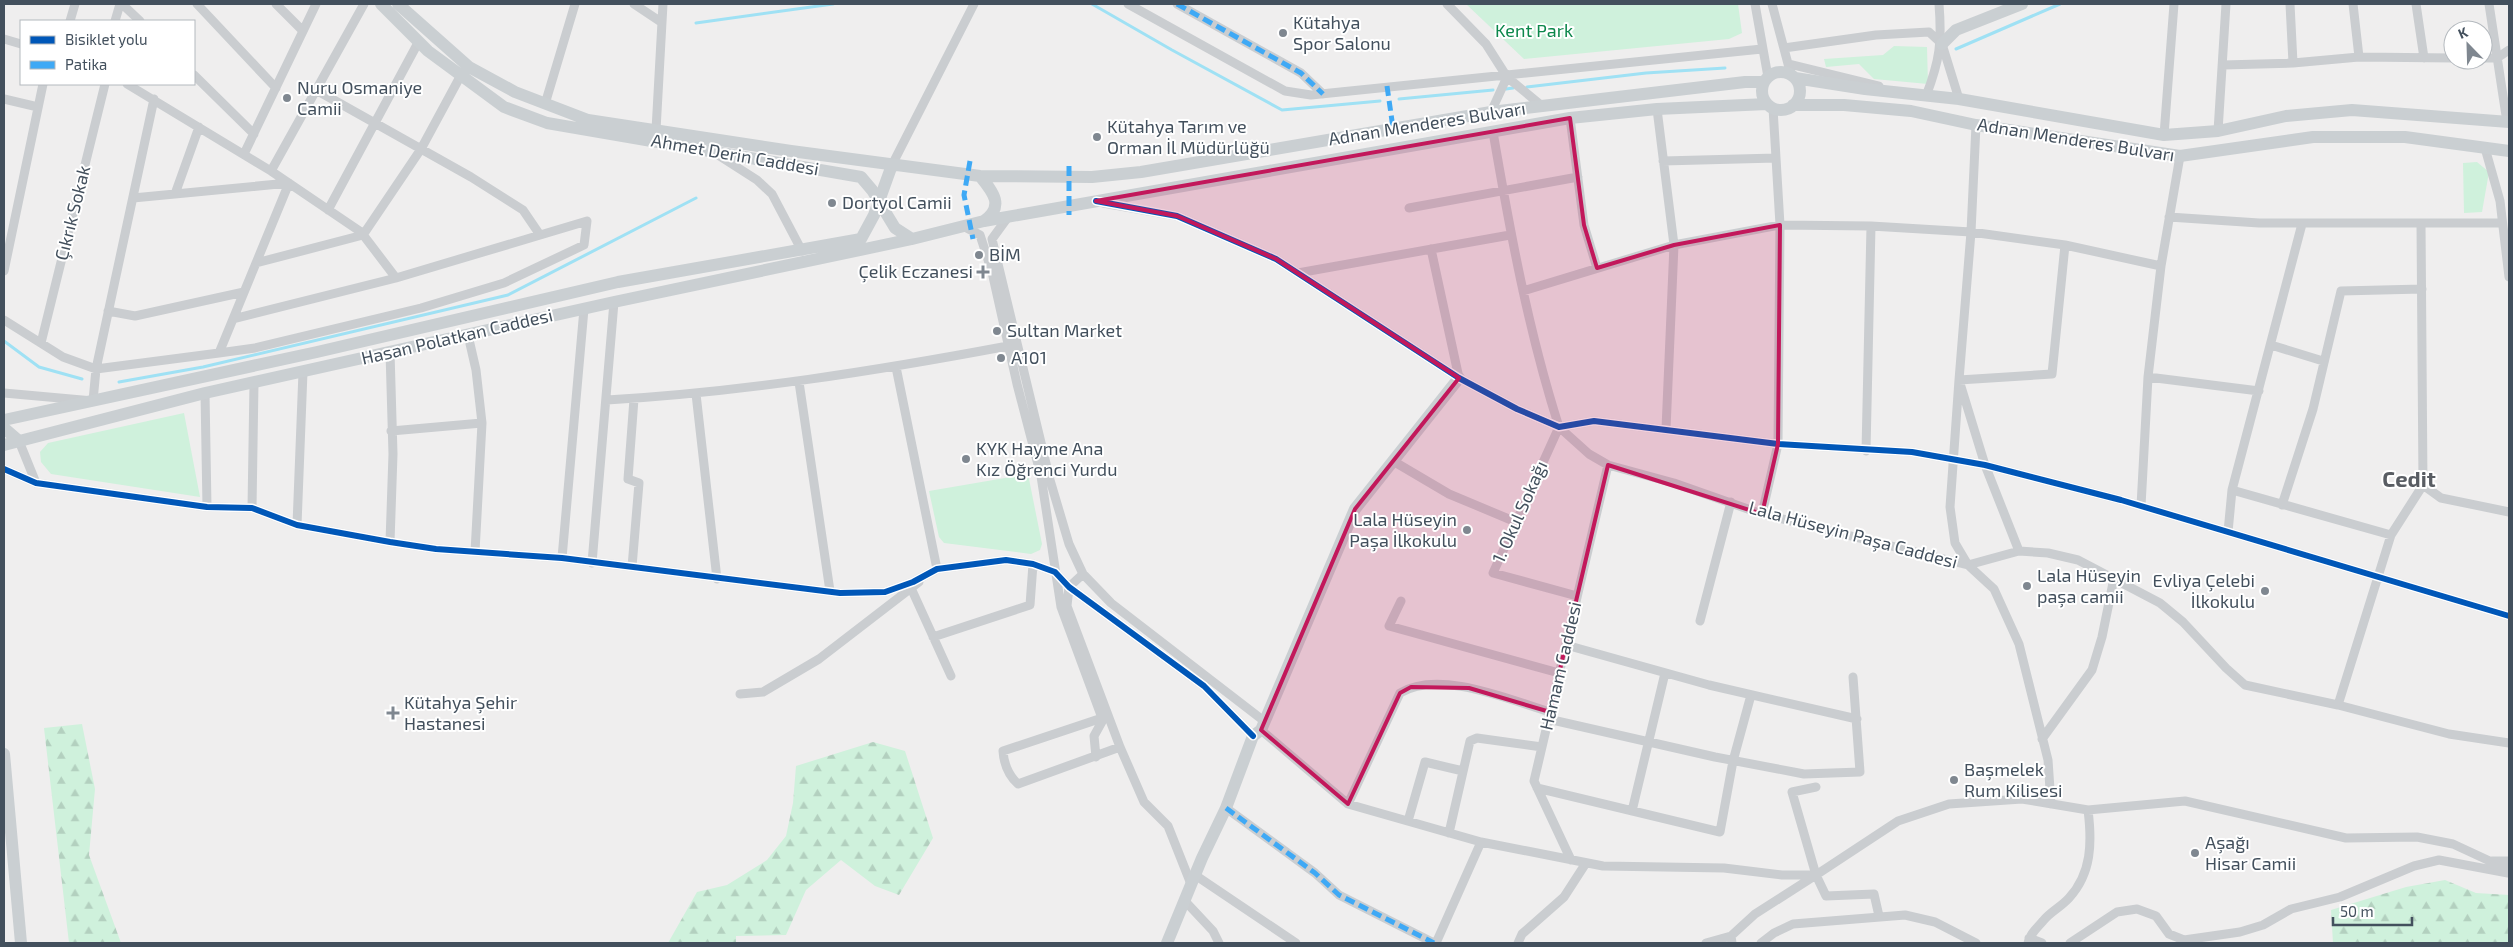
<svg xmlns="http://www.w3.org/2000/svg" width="2513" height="947" viewBox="0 0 2513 947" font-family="'Exo 2',sans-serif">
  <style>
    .forest { fill: url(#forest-firs) }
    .green { fill: #cff1dc }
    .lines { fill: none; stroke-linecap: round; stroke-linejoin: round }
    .stream { stroke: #9fe1f4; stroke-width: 3 }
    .street { stroke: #cacdd0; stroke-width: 9 }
    .secondary { stroke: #cacfd2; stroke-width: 12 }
    .quiet { stroke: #3fa9f5; stroke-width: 5; stroke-dasharray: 10 5; stroke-linecap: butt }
    .cycleway-casing { stroke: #fff; stroke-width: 9 }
    .cycleway { stroke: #0057b8; stroke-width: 6 }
    .marked { fill: #c2185b; fill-opacity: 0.2; stroke: #c2185b; stroke-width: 4; stroke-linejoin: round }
    .poi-dot { fill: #7f8790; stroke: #fff; stroke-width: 2 }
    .labels { text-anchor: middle; stroke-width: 4; stroke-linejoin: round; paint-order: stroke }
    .poi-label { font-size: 18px; fill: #43505d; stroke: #fff; text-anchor: start }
    .park-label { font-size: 18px; fill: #0c874b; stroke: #fff }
    .street-label { font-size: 18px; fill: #43505d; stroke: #fff }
    .district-label { font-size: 22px; font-weight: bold; fill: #595d63; stroke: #fff }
  </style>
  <defs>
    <pattern id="forest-firs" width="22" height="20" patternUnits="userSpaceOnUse" patternTransform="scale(1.25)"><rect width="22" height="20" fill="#cff1dc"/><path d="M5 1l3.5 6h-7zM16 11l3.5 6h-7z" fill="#b3d0bf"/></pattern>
  </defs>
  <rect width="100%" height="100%" fill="#efeeee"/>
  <path class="forest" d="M 82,724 L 95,789 L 89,855 L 121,943 L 69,943 L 44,728 Z
    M 873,742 L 905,751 L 933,838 L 899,895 L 875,886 L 841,860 L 806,890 L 786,935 L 736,936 L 736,943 L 668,943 L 697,892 L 727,885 L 767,860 L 786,836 L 793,803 L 796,766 Z
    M 2445,880 L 2476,893 L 2509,895 L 2509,943 L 2333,943 L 2331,910 L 2406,887 Z"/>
  <path class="green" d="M 1466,4 L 1738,4 L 1742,33 L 1729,39 L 1524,59 Z
    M 1894,46 L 1927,47 L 1928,84 L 1874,79 L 1859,64 L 1826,67 L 1824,59 L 1883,55 Z
    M 2477,162 L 2489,172 L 2482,212 L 2464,213 L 2463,163 Z
    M 184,413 L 200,497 L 51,474 L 41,462 L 40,452 L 48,443 Z
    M 1028,474 L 1042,544 L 1040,550 L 1031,554 L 944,543 L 939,537 L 929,491 Z"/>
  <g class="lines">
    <path class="stream" d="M 1092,4 L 1172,50 L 1282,110 L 1380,101
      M 696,23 L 833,4
      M 1956,49 L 2060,4
      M 1527,87 L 1646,73 L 1725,68
      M 1506,89 L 1513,88
      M 1399,99 L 1493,90
      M 4,341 L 39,367 L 82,379
      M 119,382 L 203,367 L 508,295 L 696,198"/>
    <path class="street" d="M 122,4 L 140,21
      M 197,4 L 276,88
      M 276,4 L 303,31
      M 634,4 L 661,22
      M 1128,4 L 1285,91 L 1311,95 L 1762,49
      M 1177,4 L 1301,73 L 1323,94
      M 1447,4 L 1486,44 L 1507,77 L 1542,106
      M 1755,4 L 1768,77
      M 1772,4 L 1791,75
      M 2290,4 L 2293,63
      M 2353,4 L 2359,57
      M 2416,4 L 2424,58
      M 2489,4 L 2507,122
      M 70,21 L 75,4
      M 115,21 L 120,4
      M 4,39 L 21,44
      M 1784,48 L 1876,35 L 1929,32 L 1942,44 L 1959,99
      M 2483,58 L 2497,58 L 2509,50
      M 1789,64 L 1879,86
      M 2223,65 L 2293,63 L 2359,57 L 2453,58
      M 194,75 L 254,134
      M 127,84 L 271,171 L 361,232 L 396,278
      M 316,90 L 471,177 L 523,210 L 540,235
      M 1921,95 L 1926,96 C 1940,60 1942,42 1939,4
      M 4,99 L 38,107
      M 545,104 L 575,4
      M 1657,109 L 1674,245 L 1666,429
      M 1491,112 L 1507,77
      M 1570,118 L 1584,225 L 1597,268
      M 1976,125 L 1971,232 L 1959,380 L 1985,465 L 2019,551
      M 656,130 L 663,4
      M 2218,131 L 2226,4
      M 1493,132 C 1510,231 1528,330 1559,427
      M 2164,135 L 2174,4
      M 2485,148 L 2500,201 L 2509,277
      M 244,154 L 316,4
      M 718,155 L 757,180 L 772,194 L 802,251
      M 1663,161 L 1776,158
      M 892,165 L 974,4
      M 271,171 L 364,4
      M 175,194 L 199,127
      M 133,198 L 289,183 L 219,353
      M 1103,203 L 1177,216 L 1276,259 L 1459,378 L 1517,409 L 1559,427 L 1594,421 L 1778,444 L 1912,452 L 1985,465 L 2121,500 L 2509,616
      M 1409,208 L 1578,177
      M 328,210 L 419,41
      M 1008,217 L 992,239 L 1050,480 L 1069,544 L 1083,574 L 1111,603 L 1264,721
      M 2169,217 L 2259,223 L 2501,223
      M 963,226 L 980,235 L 992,272 L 1017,384 L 1041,476 L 1061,607 L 1102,718 L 1003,751 C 1004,765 1008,775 1018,784 L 1120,747
      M 2065,245 L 2052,374 L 1959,380 L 1950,507 L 1955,543 L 1968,565 L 2019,551 L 2048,553 L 2078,560 L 2160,603 L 2183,622 L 2226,668 L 2245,685 L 2338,705 L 2449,734 L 2509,743
      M 1431,249 L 1459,378
      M 256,263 L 363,235 L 421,149 L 461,75
      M 4,271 L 43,84
      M 1298,273 L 1510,235
      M 1523,291 L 1674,245 L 1780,225 L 1871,226 L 1971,232 L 2065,245 L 2161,266
      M 108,311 L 135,316 L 244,292
      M 4,320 L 63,357 L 96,369 L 219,353 L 255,348 L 421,308 L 504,283 L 584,245 L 587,221 L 396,278 L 233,319
      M 468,335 L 476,370 L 482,423 L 475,552
      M 41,343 L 105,84
      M 2271,345 L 2323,361
      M 390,352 L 393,454 L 390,542
      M 896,367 L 937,569 L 934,571
      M 2148,377 L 2259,391
      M 799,382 L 830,591
      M 4,393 L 93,401 L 96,369 L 154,99
      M 205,393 L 207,507
      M 696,394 L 717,579
      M 607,400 C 742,392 875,371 1008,346
      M 1559,427 L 1589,454 L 1608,465 L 1674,483 L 1762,514 L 1968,565 L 1994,589 L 2019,644 L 2048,760 L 2051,804
      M 1559,427 L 1493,573 L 1577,596
      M 391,431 L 482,423
      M 19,441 L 36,483
      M 1866,451 L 1871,226
      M 1393,461 L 1449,494 L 1516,522
      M 4,469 L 36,483 L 207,507 L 252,508 L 297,525 L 390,542 L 436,549 L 562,558 L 840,593 L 885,592 L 913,582 L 937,569 L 1006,560 L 1033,564 L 1055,572 L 1069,587 L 1204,686 L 1253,736
      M 2423,485 L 2441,498 L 2509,512
      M 2232,490 L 2391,535
      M 2282,505 L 2313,409 L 2341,291 L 2422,289
      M 2141,506 L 2148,377 L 2161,266 L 2180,156
      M 252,508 L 254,383
      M 1762,514 L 1778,444 L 1780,225 L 1773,108
      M 297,525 L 303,372
      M 2228,532 L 2232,490 L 2302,224
      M 562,558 L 584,309
      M 592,563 L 614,302
      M 632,567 L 639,483 L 628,479 L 634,399
      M 1083,574 L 1069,587 L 1067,606 L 1120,747 L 1144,802 L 1168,826 L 1191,884
      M 911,588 L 951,676
      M 1401,601 L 1389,626 L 1559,673
      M 1700,621 L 1731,502
      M 933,637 L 1030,605 L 1033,564
      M 1566,645 L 1709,685 L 1857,719
      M 740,694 L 763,692 L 819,659 L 919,582
      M 2338,705 L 2391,535 L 2423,485 L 2421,223
      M 1548,719 L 1715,757 L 1804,774 L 1860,772 L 1853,677
      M 1261,730 L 1348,804 L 1481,842 L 1603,866 L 1724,868 L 1782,875 L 1816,875 L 1898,821 L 1949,804 L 2022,799 L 2088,810 L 2185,801 L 2346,838 L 2417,837 L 2453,844 L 2509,870
      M 2042,739 L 2092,670 L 2102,637 L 2114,578
      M 1096,757 L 1094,736 L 1104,718
      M 1816,787 L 1792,792 L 1816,875 L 1826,896 L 1874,894 L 1879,916
      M 1537,788 L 1720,832 L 1733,761 L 1751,695
      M 1348,804 L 1400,693 C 1439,669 1510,700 1550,712
      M 1226,808 L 1315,873 L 1339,895 L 1434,943
      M 1632,811 L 1665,673
      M 1408,821 L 1425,762 L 1463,771
      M 1449,833 L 1470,741 L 1477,738 L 1542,747
      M 1571,860 L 1534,781 L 1608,465
      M 2492,861 L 2509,861
      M 1195,875 L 1296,943
      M 1184,900 L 1213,931 L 1219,943
      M 2029,938 L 2042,943
      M 1436,943 L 1481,842
      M 1518,943 L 1522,934 L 1564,897 L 1586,863
      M 1706,943 L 1731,936
      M 1732,943 L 1731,936 L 1755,914 L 1816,875
      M 1761,943 L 1774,933 L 1793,924 L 1905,915 L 1935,922 L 1976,943
      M 2028,943 C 2029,935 2037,928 2043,921 C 2050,912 2061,907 2069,898 C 2092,873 2092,842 2088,810
      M 2070,943 L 2117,912 L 2137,909 L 2156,916 L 2169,934 L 2184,940 L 2240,932 L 2263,925 L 2291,909 L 2340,897 L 2414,866 L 2439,860 L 2508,873"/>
    <path class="secondary" d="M 381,4 L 428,51 L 504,107 L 547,123 L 861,177 L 872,190 L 895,228 L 912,239 L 984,221 L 1570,118 L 1657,109 L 1767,104
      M 398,4 L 469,67 L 515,92 L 588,120 L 791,151 L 980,176 L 1092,177 L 1141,172 L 1491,112 L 1745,82 L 1764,82
      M 1942,44 L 1956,30 L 2022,4
      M1762 91a19 19 0 1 1 38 0a19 19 0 1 1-38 0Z
      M 1795,78 L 1865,89 L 1959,99 L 2164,135 L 2218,131 L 2286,116 L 2352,110 L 2509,122
      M 1793,105 L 1844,105 L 1911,111 L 1976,125 L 2180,156 L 2313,137 L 2405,137 L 2509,151
      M 980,176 C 993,192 1005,206 984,221
      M 4,420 L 317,352 L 618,282 L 861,239 L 874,215 L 892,165
      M 4,428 L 19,441
      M 4,445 L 205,393 L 614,302 L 912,239
      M 4,754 L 21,943
      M 1167,943 L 1202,858 L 1226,808 L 1253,736 L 1261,730 L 1355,509 L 1459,378"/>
    <path class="quiet" d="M 1177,4 L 1301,73 L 1323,94
      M 1387,86 L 1393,128
      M 970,161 L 964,195 L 973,239
      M 1069,166 L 1069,215
      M 1226,808 L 1315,873 L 1339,895 L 1434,943"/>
    <g class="cycleway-casing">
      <path id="cycleway" d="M 1096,201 L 1177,216 L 1276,259 L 1459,378 L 1517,409 L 1559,427 L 1594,421 L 1778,444 L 1912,452 L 1985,465 L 2121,500 L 2509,616
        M 4,469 L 36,483 L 207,507 L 252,508 L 297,525 L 390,542 L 436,549 L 562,558 L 840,593 L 885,592 L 913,582 L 937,569 L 1006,560 L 1033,564 L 1055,572 L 1069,587 L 1204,686 L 1253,736"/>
    </g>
    <use href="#cycleway" class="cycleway"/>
  </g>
  <path class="marked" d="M 1570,118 L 1584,225 L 1597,268 L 1674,245 L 1780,225 L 1778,444 L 1762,514 L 1608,465 L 1550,712 L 1469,688 L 1411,687 L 1400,693 L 1348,804 L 1261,730 L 1355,509 L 1459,378 L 1276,259 L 1177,216 L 1096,201 Z"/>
  <g class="poi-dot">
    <circle cx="1283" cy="33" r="5"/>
    <circle cx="287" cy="98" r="5"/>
    <circle cx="1097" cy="137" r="5"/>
    <circle cx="832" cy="203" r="5"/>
    <circle cx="979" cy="255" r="5"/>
    <path d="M980.5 264.5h5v5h5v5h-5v5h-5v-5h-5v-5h5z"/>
    <circle cx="997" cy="331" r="5"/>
    <circle cx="1001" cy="358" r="5"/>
    <circle cx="966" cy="459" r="5"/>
    <circle cx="1467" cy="530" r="5"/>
    <circle cx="2027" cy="586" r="5"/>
    <circle cx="2265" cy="591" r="5"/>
    <path d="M390.5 705.5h5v5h5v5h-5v5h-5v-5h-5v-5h5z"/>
    <circle cx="1954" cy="780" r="5"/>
    <circle cx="2195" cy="853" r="5"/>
  </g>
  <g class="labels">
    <g class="poi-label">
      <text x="1293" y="29">Kütahya<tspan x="1293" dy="21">Spor Salonu</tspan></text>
      <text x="297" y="94">Nuru Osmaniye<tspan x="297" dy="21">Camii</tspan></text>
      <text x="1107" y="133">Kütahya Tarım ve<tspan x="1107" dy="21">Orman İl Müdürlüğü</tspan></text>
      <text x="842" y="209">Dortyol Camii</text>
      <text x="989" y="261">BİM</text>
      <text x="973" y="278" text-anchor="end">Çelik Eczanesi</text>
      <text x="1007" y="337">Sultan Market</text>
      <text x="1011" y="364">A101</text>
      <text x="976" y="455">KYK Hayme Ana<tspan x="976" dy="21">Kız Öğrenci Yurdu</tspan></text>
      <text x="1457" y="526" text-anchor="end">Lala Hüseyin<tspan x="1457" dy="21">Paşa İlkokulu</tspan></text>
      <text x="2037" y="582">Lala Hüseyin<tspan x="2037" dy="21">paşa camii</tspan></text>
      <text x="2255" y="587" text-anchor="end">Evliya Çelebi<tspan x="2255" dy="21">İlkokulu</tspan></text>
      <text x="404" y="709">Kütahya Şehir<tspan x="404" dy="21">Hastanesi</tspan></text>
      <text x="1964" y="776">Başmelek<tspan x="1964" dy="21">Rum Kilisesi</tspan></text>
      <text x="2205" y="849">Aşağı<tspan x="2205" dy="21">Hisar Camii</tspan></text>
    </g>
    <g class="park-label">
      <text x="1534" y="37">Kent Park</text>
    </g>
    <g class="street-label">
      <text transform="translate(1427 124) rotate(-9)" y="6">Adnan Menderes Bulvarı</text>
      <text transform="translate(2076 140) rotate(9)" y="6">Adnan Menderes Bulvarı</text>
      <text transform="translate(735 155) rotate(10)" y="6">Ahmet Derin Caddesi</text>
      <text transform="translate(73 213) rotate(-76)" y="6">Çıkrık Sokak</text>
      <text transform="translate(457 337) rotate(-13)" y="6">Hasan Polatkan Caddesi</text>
      <text transform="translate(1520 512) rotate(-66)" y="6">1. Okul Sokağı</text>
      <text transform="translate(1853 535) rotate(15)" y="6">Lala Hüseyin Paşa Caddesi</text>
      <text transform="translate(1561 666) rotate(-77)" y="6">Hamam Caddesi</text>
    </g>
    <g class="district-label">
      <text x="2409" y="487">Cedit</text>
    </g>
  </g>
  <rect width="2513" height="947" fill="none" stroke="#43505d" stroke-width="10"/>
  <rect x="20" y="20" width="175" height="65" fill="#ffffff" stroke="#b4b9be"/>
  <rect x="30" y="36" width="25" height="8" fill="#0057b8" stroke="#b4b9be"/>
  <text x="65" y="45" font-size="15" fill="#43505d">Bisiklet yolu</text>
  <rect x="30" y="61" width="25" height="8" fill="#3fa9f5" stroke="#b4b9be"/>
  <text x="65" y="70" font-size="15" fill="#43505d">Patika</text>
  <g transform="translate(2468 45) rotate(337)"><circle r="24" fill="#ffffff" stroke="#b4b9be"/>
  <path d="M0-4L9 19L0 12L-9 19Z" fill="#7f8790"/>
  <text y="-8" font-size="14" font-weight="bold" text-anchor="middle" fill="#43505d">K</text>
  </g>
  <path d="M2333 917v8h79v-8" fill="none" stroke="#43505d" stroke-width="2.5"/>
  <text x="2340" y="917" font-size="15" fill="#43505d" stroke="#ffffff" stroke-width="4" paint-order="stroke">50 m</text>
</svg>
